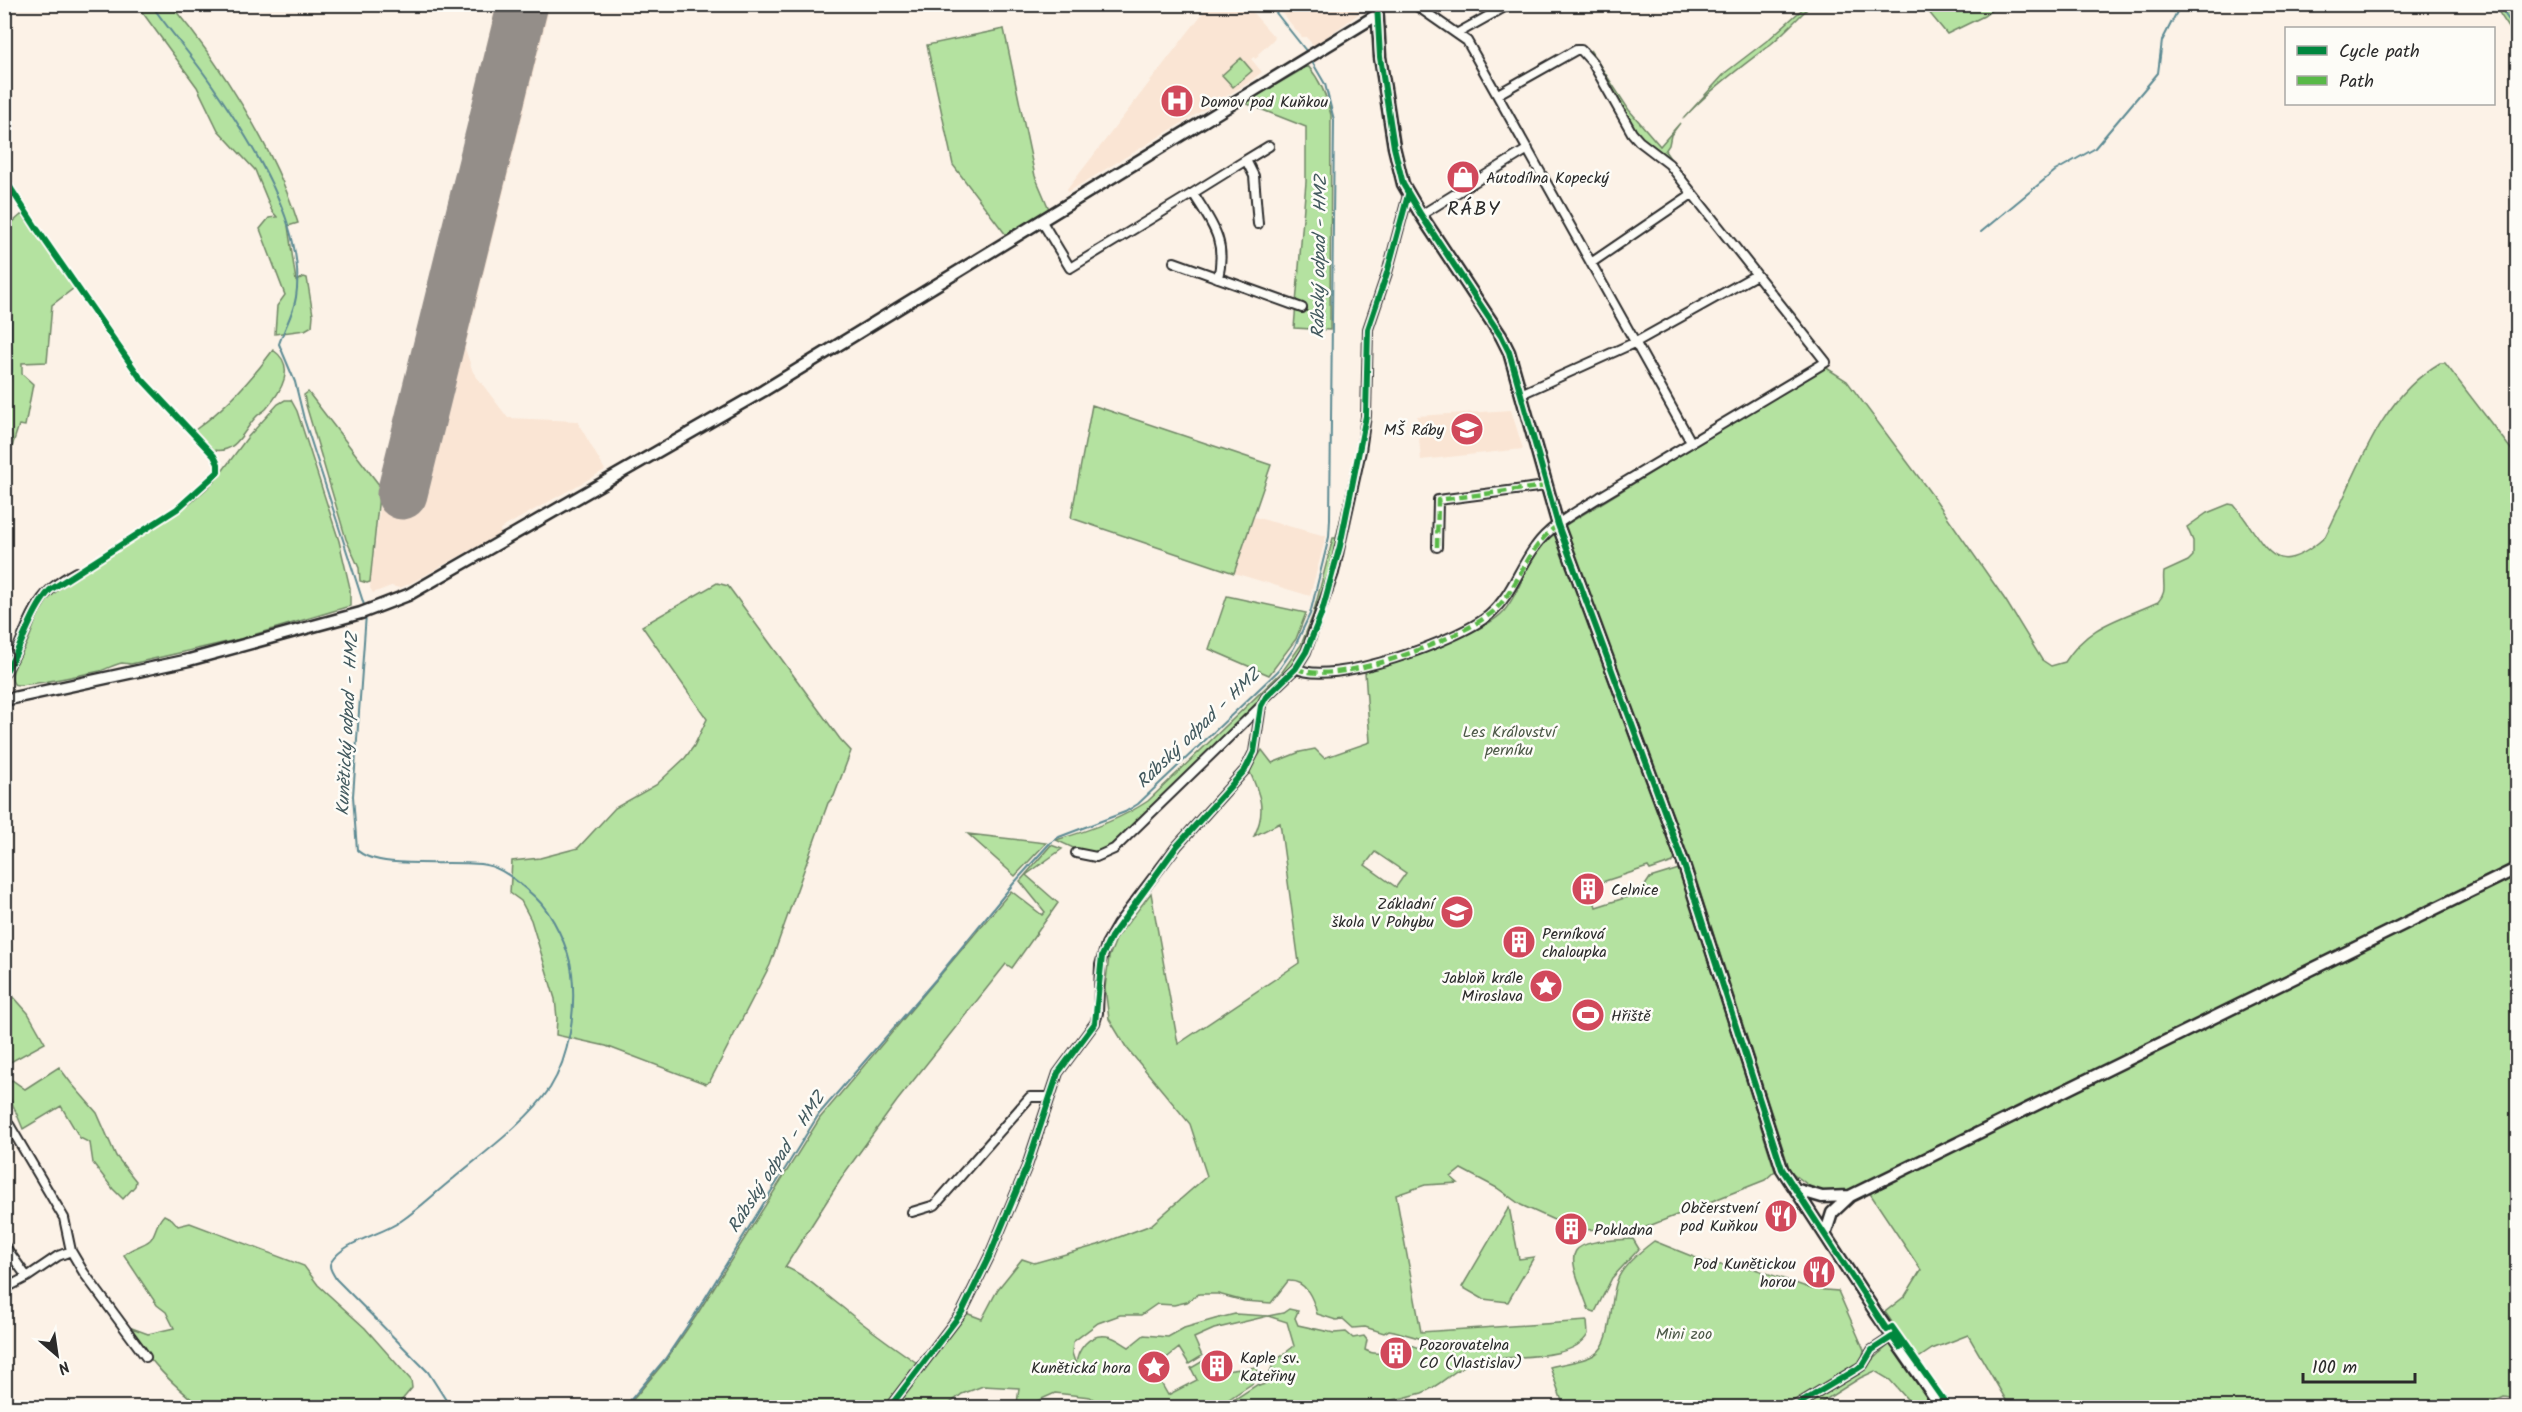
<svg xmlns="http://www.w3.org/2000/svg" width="2522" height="1412" viewBox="0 0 2522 1412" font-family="Kalam,sans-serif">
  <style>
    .built { fill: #fae5d4 }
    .green { fill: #b4e2a0; stroke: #708666; stroke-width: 1.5; fill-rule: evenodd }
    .water { fill: #7bc9d9; stroke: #5b8a93; stroke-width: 1.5 }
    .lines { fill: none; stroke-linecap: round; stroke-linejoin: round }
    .shore { stroke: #4b6a71; stroke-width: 1.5 }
    .stream { stroke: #5b8a93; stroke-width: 2 }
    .runway { stroke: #948e89; stroke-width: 51 }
    .street-casing { stroke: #2b2b2b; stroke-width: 12 }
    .secondary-casing { stroke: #2b2b2b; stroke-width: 15 }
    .street { stroke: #fdfcf7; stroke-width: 8 }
    .secondary { stroke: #fdfcf7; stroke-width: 10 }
    .quiet { stroke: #58b947; stroke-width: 4.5; stroke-dasharray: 9 4.5; stroke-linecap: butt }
    .cycleway-casing { stroke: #fdfcf7; stroke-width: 10 }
    .cycleway { stroke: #00873e; stroke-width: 6 }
    .labels { text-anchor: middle; stroke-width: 5; stroke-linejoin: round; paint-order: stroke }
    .poi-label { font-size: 16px; fill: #2b2b2b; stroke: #fdfcf7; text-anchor: start }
    .park-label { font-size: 16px; fill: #4d5948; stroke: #fdfcf7 }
    .water-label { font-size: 18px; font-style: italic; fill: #435a5f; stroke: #fdfcf7 }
    .quarter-label { font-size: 20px; letter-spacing: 1.5px; fill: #2b2b2b; stroke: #fdfcf7 }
  </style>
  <rect width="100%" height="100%" fill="#fcf2e7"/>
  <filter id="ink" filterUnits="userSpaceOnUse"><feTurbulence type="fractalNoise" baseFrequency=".0167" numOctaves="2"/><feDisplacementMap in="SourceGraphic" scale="12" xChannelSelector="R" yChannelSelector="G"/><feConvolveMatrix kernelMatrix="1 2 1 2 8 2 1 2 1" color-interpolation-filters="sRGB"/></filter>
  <g filter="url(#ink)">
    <path class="built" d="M 496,5 L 550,5 L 465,348 L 473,372 L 508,418 L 577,421 L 605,470 L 500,529 L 501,533 L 411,583 L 400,588 L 391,586 L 373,593 L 370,588 L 381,494 Z
      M 1209,5 L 1246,5 L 1275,38 L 1258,54 L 1259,56 L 1255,59 L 1254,57 L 1251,59 L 1262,72 L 1248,83 L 1068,192 L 1066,191 Z
      M 1275,5 L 1371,5 L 1314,46 L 1306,37 L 1302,37 Z
      M 1511,410 L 1523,449 L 1421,460 L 1417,416 Z
      M 1254,517 L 1326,536 L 1310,596 L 1234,573 Z"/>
    <path class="green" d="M 137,5 L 171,5 C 220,63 275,150 298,223 L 288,226 L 296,281 L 304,277 L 307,278 L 313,315 L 312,326 L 305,330 L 275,334 L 277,306 L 285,295 L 260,229 L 269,218 L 277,217 L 272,211 L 255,170 L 218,130 L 197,87 Z
      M 1807,5 L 1811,5 C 1798,18 1785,32 1771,44 C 1740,68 1709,90 1683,119 L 1726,72 L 1769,39 Z
      M 1923,5 L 1998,5 L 1984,16 L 1947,34 Z
      M 2494,5 L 2517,5 L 2517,40 Z
      M 1004,29 L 1035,176 L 1049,209 L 1006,235 L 953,165 L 927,45 Z
      M 1590,50 L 1629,110 L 1660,146 L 1680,123 L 1671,135 L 1669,145 L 1665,151 L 1674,164 L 1639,138 Z
      M 1241,58 L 1252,71 L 1233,87 L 1222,75 Z
      M 1308,66 C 1321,81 1327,96 1331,115 L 1330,330 L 1294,328 L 1306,182 L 1306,127 L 1245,103 Z
      M 22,214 L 74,288 L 52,305 L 47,362 L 22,363 L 22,374 L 33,384 L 25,426 L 19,425 C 10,453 4,466 9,496 L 5,500 L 5,402 L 12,371 L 9,245 L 5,229 Z
      M 273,350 C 297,366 281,392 266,409 C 263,412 258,414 255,418 C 244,430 236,454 214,450 L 195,430 C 224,409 252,379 273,350 Z
      M 2440,363 L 2445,363 L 2517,457 L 2517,861 L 1865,1183 L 1835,1195 L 1812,1188 L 1790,1171 L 1689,858 L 1564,526 L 1825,367 L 1847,381 L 1935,499 L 2006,601 L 2042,660 L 2051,666 L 2065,662 C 2089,624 2119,620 2158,602 C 2168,591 2162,584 2164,572 L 2188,561 L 2193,556 L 2193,541 L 2187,527 L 2207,513 L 2229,504 L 2234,505 C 2267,544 2271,585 2325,537 C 2357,475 2377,400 2440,363 Z
      M 308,392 L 380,486 L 370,582 L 367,583 L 360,581 L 359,568 L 346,539 L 306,405 L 304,395 Z
      M 285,400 L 291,400 L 297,411 L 339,541 L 350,588 L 350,606 L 240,639 L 131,664 C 128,664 125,663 122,663 C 115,664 107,669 100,671 C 89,673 18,689 14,684 C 7,675 20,657 24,649 C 34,631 36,611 50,595 L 191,503 L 215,481 L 247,438 L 278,404 Z
      M 1092,405 L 1271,465 L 1234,573 L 1071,518 Z
      M 1355,457 L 1334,565 L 1309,637 L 1287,672 L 1190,771 L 1171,788 L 1120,841 L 1097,853 L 1084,853 L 1056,840 C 1088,831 1120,820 1148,801 L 1282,672 L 1301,645 L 1313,615 L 1333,538 L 1336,538 Z
      M 1554,534 L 1558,536 L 1591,633 L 1675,859 L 1673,862 L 1650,870 L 1648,867 L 1590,886 L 1596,907 L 1640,893 L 1650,878 L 1679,869 L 1775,1171 L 1765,1180 L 1644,1228 L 1576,1230 L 1521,1205 L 1497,1188 L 1461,1169 L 1451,1177 L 1458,1183 L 1425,1185 L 1396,1195 L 1421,1332 L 1587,1321 L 1588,1334 C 1573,1363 1506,1354 1477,1361 C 1456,1366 1442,1386 1422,1393 C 1359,1412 1289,1407 1223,1407 L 1258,1384 L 1259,1386 L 1265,1384 L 1274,1362 L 1294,1346 L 1287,1322 L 1268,1316 L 1214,1329 L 1194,1338 L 1202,1356 L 1189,1364 L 1179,1348 L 1159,1364 L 1154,1362 L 1150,1365 L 1150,1371 L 1156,1374 L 1168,1395 L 1197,1380 L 1191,1368 L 1205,1360 L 1209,1375 L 1217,1372 L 1256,1367 L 1258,1370 L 1253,1374 L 1256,1381 L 1217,1407 L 1105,1407 L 1090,1397 L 1055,1393 L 1026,1406 L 1017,1404 L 1019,1388 L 983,1386 L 962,1394 L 945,1407 L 894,1408 L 966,1313 L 982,1319 L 998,1289 L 1022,1259 L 1034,1263 L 1098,1245 L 1151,1225 L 1207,1176 L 1190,1124 L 1126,1047 L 1109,1019 L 1105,988 L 1109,957 L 1117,937 L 1151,893 L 1178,1044 L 1299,963 L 1280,823 L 1254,836 C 1267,811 1260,794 1249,770 L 1262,750 L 1272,763 L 1300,752 L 1315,749 L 1324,758 L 1370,742 L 1365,672 C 1399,659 1482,636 1504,611 C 1522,591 1531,546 1554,534 ZM 1375,852 L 1406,873 L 1396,887 L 1365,865 ZM 1288,1281 C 1306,1280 1313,1298 1317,1314 L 1336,1320 L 1343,1319 L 1353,1328 L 1365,1327 L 1384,1333 L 1389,1330 L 1394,1331 L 1436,1343 L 1438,1347 L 1419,1348 L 1401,1342 C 1387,1347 1382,1359 1365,1350 L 1367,1340 L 1364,1336 L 1353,1338 L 1346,1332 L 1334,1333 L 1298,1325 L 1295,1318 L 1298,1311 L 1289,1309 L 1283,1313 L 1268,1316 L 1235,1314 L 1215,1319 L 1184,1328 L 1168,1337 L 1144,1335 L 1129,1347 C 1122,1343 1115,1337 1107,1336 C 1089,1333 1077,1350 1076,1365 L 1072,1353 L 1073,1342 L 1098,1323 L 1120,1315 L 1141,1315 L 1157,1304 L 1174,1305 L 1187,1302 L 1199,1294 L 1218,1294 L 1244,1301 L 1271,1303 Z
      M 717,583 L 728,586 L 840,739 L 851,751 L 834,796 L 828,803 L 770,965 L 710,1081 L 706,1084 L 606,1046 L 556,1035 L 557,1018 L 555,999 L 531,920 L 521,901 L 510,893 L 512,861 L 540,858 L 578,848 L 615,808 L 656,785 L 685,758 L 694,746 L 707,719 L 642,626 Z
      M 1227,596 L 1306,613 L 1296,639 L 1269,675 L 1209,649 Z
      M 968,834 L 1046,843 L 1015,876 Z
      M 1051,845 L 1062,849 L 1026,875 L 1058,903 L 1012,968 L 1006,964 L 897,1101 L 846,1171 L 785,1267 C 806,1275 823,1293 842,1307 C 866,1327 891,1345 917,1363 L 884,1407 L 787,1408 L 777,1404 L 772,1408 L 627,1407 L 666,1360 L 696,1316 L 820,1118 L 1011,891 L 1042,915 L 1045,912 L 1020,881 L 1021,880 Z
      M 2517,875 L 2517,1399 L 2504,1397 L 2480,1408 L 2397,1407 C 2383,1396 2373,1402 2357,1408 L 2010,1407 L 1968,1335 L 1932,1349 L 1917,1359 L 1885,1312 L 1905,1296 L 1921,1270 L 1869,1192 Z
      M 4,986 L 28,1013 L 45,1043 L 5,1065 Z
      M 59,1067 L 71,1083 L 97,1113 L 116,1156 L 136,1181 L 135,1186 L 123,1199 L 113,1189 L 93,1163 L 90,1143 L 80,1138 L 61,1106 L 23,1129 L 5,1086 L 12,1080 L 25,1089 Z
      M 1509,1207 L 1519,1259 L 1534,1257 L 1508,1302 L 1483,1299 L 1462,1287 Z
      M 164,1215 L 172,1219 L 178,1226 L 190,1223 L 304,1266 L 318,1285 L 365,1328 L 411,1380 L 412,1388 L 396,1407 L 201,1407 C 174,1385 146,1361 132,1328 L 148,1334 L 174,1328 L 166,1312 L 157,1305 L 124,1255 C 131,1247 142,1247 150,1240 C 156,1234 155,1224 164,1215 Z
      M 1633,1239 L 1639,1249 L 1612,1278 L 1595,1312 L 1589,1310 C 1566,1248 1560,1242 1633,1239 Z
      M 1654,1241 L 1711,1264 L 1752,1268 L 1812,1289 L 1838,1291 L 1864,1350 L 1862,1360 L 1785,1407 L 1564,1407 L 1550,1367 C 1563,1363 1582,1362 1594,1355 C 1614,1344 1609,1300 1617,1281 C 1622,1266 1642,1250 1654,1241 Z
      M 1890,1344 L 1893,1345 L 1937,1407 L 1914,1407 L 1890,1380 L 1875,1371 L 1860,1378 L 1814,1407 L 1797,1408 L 1864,1367 Z"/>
    <path class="water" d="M 5,236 L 9,245 L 12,371 L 5,402 Z"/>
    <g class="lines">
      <path class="shore" d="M 4,283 L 6,370 L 4,378"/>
      <path class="stream" d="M 151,4 C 170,32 193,57 212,85 C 250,140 307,227 296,297 C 294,312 284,329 279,344 L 295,382 L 304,419 L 365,608
        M 1269,4 L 1307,52
        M 2498,4 L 2518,34
        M 1981,232 L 2055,171 L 2094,149 L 2158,73 L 2162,41 L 2181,4
        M 366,614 L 353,796 L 357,850 C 377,871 456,859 486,865 C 504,868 521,885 535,897 C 553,914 569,948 572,973 C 576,1010 570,1056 550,1088 C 528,1121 484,1153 454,1178 C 436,1192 420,1208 401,1221 C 380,1236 345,1240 331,1262 C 328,1268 333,1273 336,1279 L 428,1372 L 451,1408
        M 624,1408 L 665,1359 L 694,1316 L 819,1114 L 936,979 L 1014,883 L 1050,843 L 1059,837 L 1125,812 L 1138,804 L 1278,671 L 1294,648 L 1310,614 L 1329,537 L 1330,519 L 1334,120 L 1325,84 L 1311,60"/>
      <path class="runway" d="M 402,494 L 523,4"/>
      <g class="street-casing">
        <path id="street" d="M 1414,4 L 1467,41 L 1691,442
          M 1458,33 L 1510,4
          M 1246,160 L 1269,146
          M 1193,193 L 1246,160 L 1254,176 L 1258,224
          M 1421,215 L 1528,149
          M 1041,220 L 1070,268 L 1193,193 C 1212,224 1227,240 1218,278
          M 1174,262 L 1302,308
          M 1591,263 L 1692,194
          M 1521,394 L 1636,342 L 1756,275
          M 1437,547 L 1438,500 L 1546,486
          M 1296,668 C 1330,688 1460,640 1489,615 C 1511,596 1518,570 1535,547 C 1550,525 1578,511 1600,497 L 1826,362 L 1669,164 L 1639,141 L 1632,133 L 1592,62 L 1581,50 L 1576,50 L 1498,94
          M 4,674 C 20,651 25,624 40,602 C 48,589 63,579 76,572
          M 1076,853 L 1096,857 L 1114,849 L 1261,706 L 1266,697 L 1296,668 L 1306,652 L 1334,573 L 1361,451 L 1366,416 L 1368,329 L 1387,273 L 1408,195
          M 4,1116 L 64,1218 L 71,1251 L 84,1273 L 146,1357
          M 912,1212 L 935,1205 L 1030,1097 L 1048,1097
          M 4,1245 L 27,1277 L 58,1256 L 71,1251
          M 4,1289 L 27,1277
          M 889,1408 L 962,1312 L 989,1257 L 1027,1166 L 1058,1073 L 1095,1023 L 1098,1013 L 1100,965 L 1106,944 L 1117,925 L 1177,846 L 1245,770 L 1254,752 L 1261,706
          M 1792,1408 L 1857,1369 L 1863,1365 L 1872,1350 L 1892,1337"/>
      </g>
      <g class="secondary-casing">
        <path id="secondary" d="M 1377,4 L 1380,57 L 1394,147 L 1403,184 L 1421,215 L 1501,336 L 1509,352 L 1558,525 L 1683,862 L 1782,1169 L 1876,1313 L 1942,1408
          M 4,700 L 189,660 L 361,613 L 408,595 L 763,391 L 1377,15
          M 1795,1189 L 1822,1197 L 1850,1196
          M 1825,1235 L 1832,1213 L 1850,1196 L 2518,868"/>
      </g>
      <use href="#street" class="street"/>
      <use href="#secondary" class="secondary"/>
      <path class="quiet" d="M 1437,547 L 1438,500 L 1546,486
        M 1296,668 C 1332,689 1468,637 1496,609 C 1522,582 1526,548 1558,525"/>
      <g class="cycleway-casing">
        <path id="cycleway" d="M 1377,4 L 1380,57 L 1394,147 L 1403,184 L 1421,215 L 1501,336 L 1509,352 L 1558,525 L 1683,862 L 1782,1169 L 1887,1330 L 1892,1327 L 1949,1408
          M 4,178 L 37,229 L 139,376 L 214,456 L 218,464 L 218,472 L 177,509 L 50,590 C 29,614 23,647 4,674
          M 889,1408 L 962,1312 L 989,1257 L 1027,1166 L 1058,1073 L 1095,1023 L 1102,956 L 1111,937 L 1177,846 L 1245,770 L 1254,752 L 1261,706 L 1266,697 L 1296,668 L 1306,652 L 1321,615 L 1340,546 L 1366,416 L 1368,329 L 1387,273 L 1408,195
          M 1792,1408 L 1857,1369 L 1863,1365 L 1872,1350 L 1892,1337 L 1900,1348"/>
      </g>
      <use href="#cycleway" class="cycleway"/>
    </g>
  </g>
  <defs>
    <g id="hospital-disc" transform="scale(1.725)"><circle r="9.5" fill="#d1495b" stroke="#fdfcf7"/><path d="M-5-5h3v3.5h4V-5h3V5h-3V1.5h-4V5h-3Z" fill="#fff"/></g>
    <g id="shop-disc" transform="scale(1.725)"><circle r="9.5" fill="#d1495b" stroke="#fdfcf7"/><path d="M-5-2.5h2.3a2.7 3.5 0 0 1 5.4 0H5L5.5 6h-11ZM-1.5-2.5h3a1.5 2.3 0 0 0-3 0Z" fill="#fff"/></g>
    <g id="school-disc" transform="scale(1.725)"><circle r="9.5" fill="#d1495b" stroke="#fdfcf7"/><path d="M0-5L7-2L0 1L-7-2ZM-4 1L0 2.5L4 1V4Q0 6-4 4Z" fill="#fff"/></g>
    <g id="building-disc" transform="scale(1.725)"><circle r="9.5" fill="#d1495b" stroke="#fdfcf7"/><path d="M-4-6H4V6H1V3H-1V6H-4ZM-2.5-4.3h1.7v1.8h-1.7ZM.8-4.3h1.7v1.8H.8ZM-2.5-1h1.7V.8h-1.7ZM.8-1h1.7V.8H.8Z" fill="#fff"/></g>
    <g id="sight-disc" transform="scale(1.725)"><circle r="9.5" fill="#d1495b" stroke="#fdfcf7"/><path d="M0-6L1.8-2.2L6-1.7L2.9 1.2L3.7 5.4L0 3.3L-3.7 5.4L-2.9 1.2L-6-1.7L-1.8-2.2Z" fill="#fff"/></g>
    <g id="stadium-disc" transform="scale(1.725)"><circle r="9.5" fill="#d1495b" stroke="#fdfcf7"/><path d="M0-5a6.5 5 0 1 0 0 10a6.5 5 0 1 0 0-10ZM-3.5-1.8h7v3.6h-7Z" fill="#fff"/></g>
    <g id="restaurant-disc" transform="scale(1.725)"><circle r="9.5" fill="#d1495b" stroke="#fdfcf7"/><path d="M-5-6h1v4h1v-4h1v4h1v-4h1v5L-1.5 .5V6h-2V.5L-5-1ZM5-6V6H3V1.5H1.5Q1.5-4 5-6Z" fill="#fff"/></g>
  </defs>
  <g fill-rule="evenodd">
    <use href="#hospital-disc" x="1177" y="101"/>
    <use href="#shop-disc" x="1463" y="177"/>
    <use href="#school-disc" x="1467" y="429"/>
    <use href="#building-disc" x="1588" y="889"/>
    <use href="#school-disc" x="1457" y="912"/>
    <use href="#building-disc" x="1519" y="942"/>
    <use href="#sight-disc" x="1546" y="986"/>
    <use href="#stadium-disc" x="1588" y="1015"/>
    <use href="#restaurant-disc" x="1781" y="1216"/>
    <use href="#building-disc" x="1571" y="1229"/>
    <use href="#restaurant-disc" x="1819" y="1272"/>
    <use href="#building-disc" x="1396" y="1353"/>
    <use href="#building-disc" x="1217" y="1366"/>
    <use href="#sight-disc" x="1154" y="1367"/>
  </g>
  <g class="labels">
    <g class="poi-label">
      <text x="1200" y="107">Domov pod Kuňkou</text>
      <text x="1486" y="183">Autodílna Kopecký</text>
      <text x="1444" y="435" text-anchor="end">MŠ Ráby</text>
      <text x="1611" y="895">Celnice</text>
      <text x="1434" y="909" text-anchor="end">Základní<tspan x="1434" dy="18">škola V Pohybu</tspan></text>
      <text x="1542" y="939">Perníková<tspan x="1542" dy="18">chaloupka</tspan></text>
      <text x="1523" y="983" text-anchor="end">Jabloň krále<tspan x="1523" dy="18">Miroslava</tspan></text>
      <text x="1611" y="1021">Hřiště</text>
      <text x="1758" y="1213" text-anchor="end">Občerstvení<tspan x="1758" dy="18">pod Kuňkou</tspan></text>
      <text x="1594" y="1235">Pokladna</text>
      <text x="1796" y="1269" text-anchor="end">Pod Kunětickou<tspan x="1796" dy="18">horou</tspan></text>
      <text x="1419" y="1350">Pozorovatelna<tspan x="1419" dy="18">CO (Vlastislav)</tspan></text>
      <text x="1240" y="1363">Kaple sv.<tspan x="1240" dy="18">Kateřiny</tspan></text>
      <text x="1131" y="1373" text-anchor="end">Kunětická hora</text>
    </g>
    <g class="park-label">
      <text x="1509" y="737">Les Království<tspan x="1509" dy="18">perníku</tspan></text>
      <text x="1684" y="1339">Mini zoo</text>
    </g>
    <g class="water-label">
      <text transform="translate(1319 257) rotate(-89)" y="6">Rábský odpad - HMZ</text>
      <text transform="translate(347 724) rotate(-87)" y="6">Kunětický odpad - HMZ</text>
      <text transform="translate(1198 728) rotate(-44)" y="6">Rábský odpad - HMZ</text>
      <text transform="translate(776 1162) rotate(-57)" y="6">Rábský odpad - HMZ</text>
    </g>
    <g class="quarter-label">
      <text x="1474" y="215">RÁBY</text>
    </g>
  </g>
  <rect width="2522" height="1412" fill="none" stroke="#fdfcf7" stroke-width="24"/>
  <rect x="12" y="12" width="2498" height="1388" fill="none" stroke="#2b2b2b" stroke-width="2" filter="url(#ink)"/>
  <rect x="2285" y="27" width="210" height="78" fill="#fdfcf7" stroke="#a9a8a5" stroke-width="1.5"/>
  <rect x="2297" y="46" width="30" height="9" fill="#00873e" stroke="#a9a8a5" stroke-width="1.5"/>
  <text x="2339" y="57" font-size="18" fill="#2b2b2b">Cycle path</text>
  <rect x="2297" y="76" width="30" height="9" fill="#58b947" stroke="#a9a8a5" stroke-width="1.5"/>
  <text x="2339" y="87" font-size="18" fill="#2b2b2b">Path</text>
  <g transform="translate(57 1355) rotate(151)" stroke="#fdfcf7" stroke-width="4.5" paint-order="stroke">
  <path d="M0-4.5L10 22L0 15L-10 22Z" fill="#2b2b2b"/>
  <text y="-9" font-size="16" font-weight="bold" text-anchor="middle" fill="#2b2b2b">N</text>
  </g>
  <path d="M2303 1373v9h112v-9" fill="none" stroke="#2b2b2b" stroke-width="3"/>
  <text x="2312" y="1373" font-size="18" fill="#2b2b2b" stroke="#fdfcf7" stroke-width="4.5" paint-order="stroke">100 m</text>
</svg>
